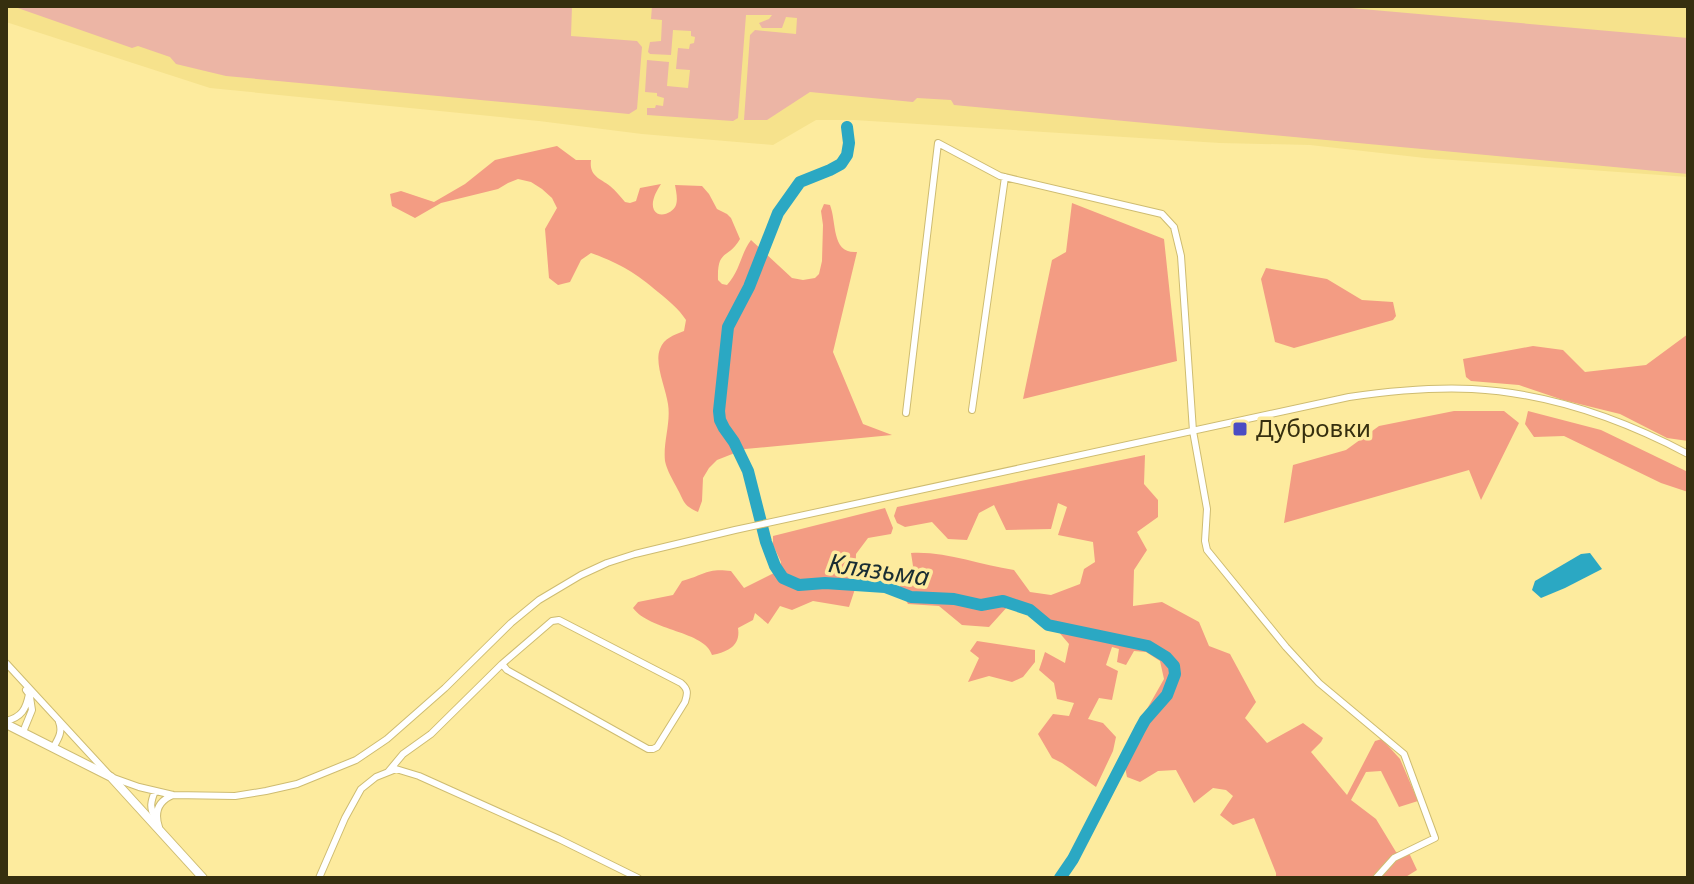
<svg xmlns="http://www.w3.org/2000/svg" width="1694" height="884" viewBox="0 0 1694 884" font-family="'Noto Sans',sans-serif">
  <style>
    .built { fill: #f6e28c }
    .green { fill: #ecb5a5 }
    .forest { fill: #f39c83 }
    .water { fill: #2ba8c3 }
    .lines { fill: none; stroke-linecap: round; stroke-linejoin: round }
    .river { stroke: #2ba8c3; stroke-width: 12 }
    .minor-casing { stroke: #cebc71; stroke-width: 8 }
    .tertiary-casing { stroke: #cebc71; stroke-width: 10 }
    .minor { stroke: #fff; stroke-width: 6 }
    .tertiary { stroke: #fff; stroke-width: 8 }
    .poi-dot { fill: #4b4dc3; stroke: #fdeb9e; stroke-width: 3 }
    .labels { text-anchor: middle; stroke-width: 7; stroke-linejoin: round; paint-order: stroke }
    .poi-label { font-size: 24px; fill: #362f0f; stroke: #fdeb9e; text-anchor: start }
    .water-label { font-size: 26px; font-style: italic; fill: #192d33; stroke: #fdeb9e }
  </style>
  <rect width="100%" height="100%" fill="#fdeb9e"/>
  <path class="built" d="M 6,6 L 1688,6 L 1688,177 L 1425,158 L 1310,145 L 1220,143 L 854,120 L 816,120 L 773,145 L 642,134 L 539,121 L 210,88 L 6,22 Z"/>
  <path class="green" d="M 12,6 L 572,6 L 571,36 L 637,41 L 642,47 L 637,109 L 629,114 L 226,76 L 176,64 L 170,57 L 138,46 L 132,48 Z
    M 652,6 L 1328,6 L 1688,38 L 1688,174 L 954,105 L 951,100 L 917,98 L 913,102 L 810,92 L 767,120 L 744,120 L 750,35 L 755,30 L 796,34 L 797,18 L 786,17 L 782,28 L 762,28 L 759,23 L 769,19 L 772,15 L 746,15 L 738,118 L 733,121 L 647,115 L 647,108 L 655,108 L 656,105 L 663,106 L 664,98 L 657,96 L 657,93 L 645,92 L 647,60 L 669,62 L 667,86 L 688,88 L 690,70 L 676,69 L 678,48 L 689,49 L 690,44 L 694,43 L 695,37 L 691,36 L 691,31 L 673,30 L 671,55 L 650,54 L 648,52 L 650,42 L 661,41 L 662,20 L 651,19 Z"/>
  <path class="forest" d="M 557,146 L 576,160 L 591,160 C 589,176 599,178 610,186 C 616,191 620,196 625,202 L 630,203 L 636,201 L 640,188 L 661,184 C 657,190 650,202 654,210 C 659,219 673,213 676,205 C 678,199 676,191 675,185 L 702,186 L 709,194 L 717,209 L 727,214 L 731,218 L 740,239 C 728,260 717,248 718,280 L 722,284 L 727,285 C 741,269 740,255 751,240 L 792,278 L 803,280 L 815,278 L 819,274 L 822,261 L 823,225 L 821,211 L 824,204 L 830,205 C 837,223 831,254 857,252 L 833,352 L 863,424 L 892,435 L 745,449 L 717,460 L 709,468 L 703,478 L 702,501 L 698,512 C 683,505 685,503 678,490 C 673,480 667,471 665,461 C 663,442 671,423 668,404 C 666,389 654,363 660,349 C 664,338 674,335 684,331 L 686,320 C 678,308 669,301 658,292 C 636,273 619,263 591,253 L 581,260 L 570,282 L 558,285 L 549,278 L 545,229 L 557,208 L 552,198 L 542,189 L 531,182 L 518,179 L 508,183 L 498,189 L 441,203 L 415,218 L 392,206 L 390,194 L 401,191 L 434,202 L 465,184 L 495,160 Z
    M 1072,203 L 1164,239 L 1177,361 L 1023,399 L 1052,260 L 1066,252 Z
    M 1266,268 L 1327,279 L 1362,300 L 1393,302 L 1396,316 L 1393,320 L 1294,348 L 1275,342 L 1261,279 Z
    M 1688,334 L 1688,441 L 1667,438 L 1620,414 L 1563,400 L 1519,385 L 1471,381 L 1466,377 L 1463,359 L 1533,346 L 1563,350 L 1585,372 L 1646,365 Z
    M 1454,411 L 1504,411 L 1519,423 L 1481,500 L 1469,470 L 1284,523 L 1293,465 L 1346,450 L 1379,426 Z
    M 1528,411 L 1601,430 L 1688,472 L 1688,492 L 1661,483 L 1564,436 L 1534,437 L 1525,424 Z
    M 1145,455 L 1144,484 L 1158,500 L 1158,517 L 1137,532 L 1147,550 L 1134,570 L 1133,606 L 1162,602 L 1199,622 L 1209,646 L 1230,654 L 1256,702 L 1245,718 L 1267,743 L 1303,723 L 1323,738 L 1321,742 L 1311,752 L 1347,795 L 1375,741 L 1382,739 L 1400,759 L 1418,801 L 1399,807 L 1381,771 L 1366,772 L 1351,800 L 1376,819 L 1396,852 L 1410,855 L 1417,870 L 1404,878 L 1276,878 L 1276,873 L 1254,818 L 1233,825 L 1220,815 L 1233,796 L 1226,790 L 1213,788 L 1194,803 L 1176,770 L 1158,771 L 1140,782 L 1127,777 L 1122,753 L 1164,679 L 1160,661 L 1146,652 L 1134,651 L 1126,665 L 1117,662 L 1119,649 L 1112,647 L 1106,665 L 1118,671 L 1112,700 L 1099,698 L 1088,719 L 1103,723 L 1116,737 L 1113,751 L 1096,787 L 1062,763 L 1052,758 L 1038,734 L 1053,714 L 1069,716 L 1074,703 L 1057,699 L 1054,683 L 1039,670 L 1045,652 L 1065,663 L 1069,644 L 1046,617 L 1008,606 L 989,627 L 962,625 L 939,606 L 908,604 L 899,588 L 913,566 L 911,553 C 946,551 979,565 1014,570 L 1030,592 L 1051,595 L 1080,584 L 1084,569 L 1095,562 L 1093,542 L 1058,535 L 1067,507 L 1058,503 L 1051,529 L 1006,530 L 994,505 L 979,513 L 967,540 L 948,539 L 932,522 L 905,527 L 897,523 L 894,516 L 897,507 Z
    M 885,508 L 893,528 L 891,534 L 868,538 L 856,554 L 855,589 L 849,607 L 813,601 L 792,610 L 780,606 L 768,624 L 755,613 L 753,620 L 738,628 C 741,646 727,652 712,655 C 705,631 650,631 633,608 L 638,602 L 673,595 L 682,581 C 705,575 706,568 731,571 L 744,588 L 778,571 L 781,562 L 773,545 L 773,536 Z
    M 977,641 L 1035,650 L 1035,662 L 1023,677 L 1012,682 L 989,676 L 968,682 L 979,658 L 970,651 Z"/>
  <path class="water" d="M 1590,553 L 1602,569 L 1565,588 L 1541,598 L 1532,590 L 1535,581 L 1581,554 Z"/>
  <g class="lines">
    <path class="river" d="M 847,127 L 849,143 L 847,155 L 841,164 L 830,170 L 800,182 L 778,213 L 749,287 L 728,327 L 719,411 L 720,420 L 724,428 L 734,442 L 748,471 L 766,542 L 775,566 L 783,578 L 799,585 L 825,583 L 885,587 L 911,597 L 954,599 L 981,605 L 1003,601 L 1030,610 L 1048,625 L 1148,646 L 1166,657 L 1174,666 L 1175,674 L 1167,695 L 1145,720 L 1140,729 L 1073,859 L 1060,878"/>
    <g class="minor-casing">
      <path id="minor" d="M 972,410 L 1005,177
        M 906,413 L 938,143 L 1000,176 L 1162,214 L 1174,227 L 1181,256 L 1193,431 L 1207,509 L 1205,541 L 1207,550 L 1286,647 L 1319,683 L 1404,754 L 1435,838 L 1394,858 L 1376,878
        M 6,663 L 111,777 L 139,787 L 173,795 L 235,796 L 266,791 L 297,784 L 356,760 L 387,739 L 445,688 L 511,623 L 539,600 L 581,575 L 607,563 L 635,554 L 735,530 L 1349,397 C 1390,391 1430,387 1472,389 C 1547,393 1622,419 1688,454
        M 6,721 C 22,717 26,709 29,694 L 26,690
        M 23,732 L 32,710 L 30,697
        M 53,748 C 58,739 63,732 59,722
        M 388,772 L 403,754 L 431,734 L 502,664 L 552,621 L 559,620 L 681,683 C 688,689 688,693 685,702 L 657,747 L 653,749 L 648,749 L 507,670 L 502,664
        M 155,791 C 151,801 149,808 155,817
        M 159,827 C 154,812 158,801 173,795
        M 319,878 L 345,818 L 361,789 L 376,777 L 396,769 L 419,776 L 559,839 L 638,878"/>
    </g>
    <g class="tertiary-casing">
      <path id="tertiary" d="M 6,724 L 111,777 L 203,878"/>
    </g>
    <use href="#minor" class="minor"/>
    <use href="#tertiary" class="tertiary"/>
  </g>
  <rect class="poi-dot" x="1232" y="421" width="16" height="16" rx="4"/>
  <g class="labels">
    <g class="poi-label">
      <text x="1256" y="437">Дубровки</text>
    </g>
    <g class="water-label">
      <text transform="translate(879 570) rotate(8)" y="9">Клязьма</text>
    </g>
  </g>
  <rect width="1694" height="884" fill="none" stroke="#362f0f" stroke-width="16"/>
</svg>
